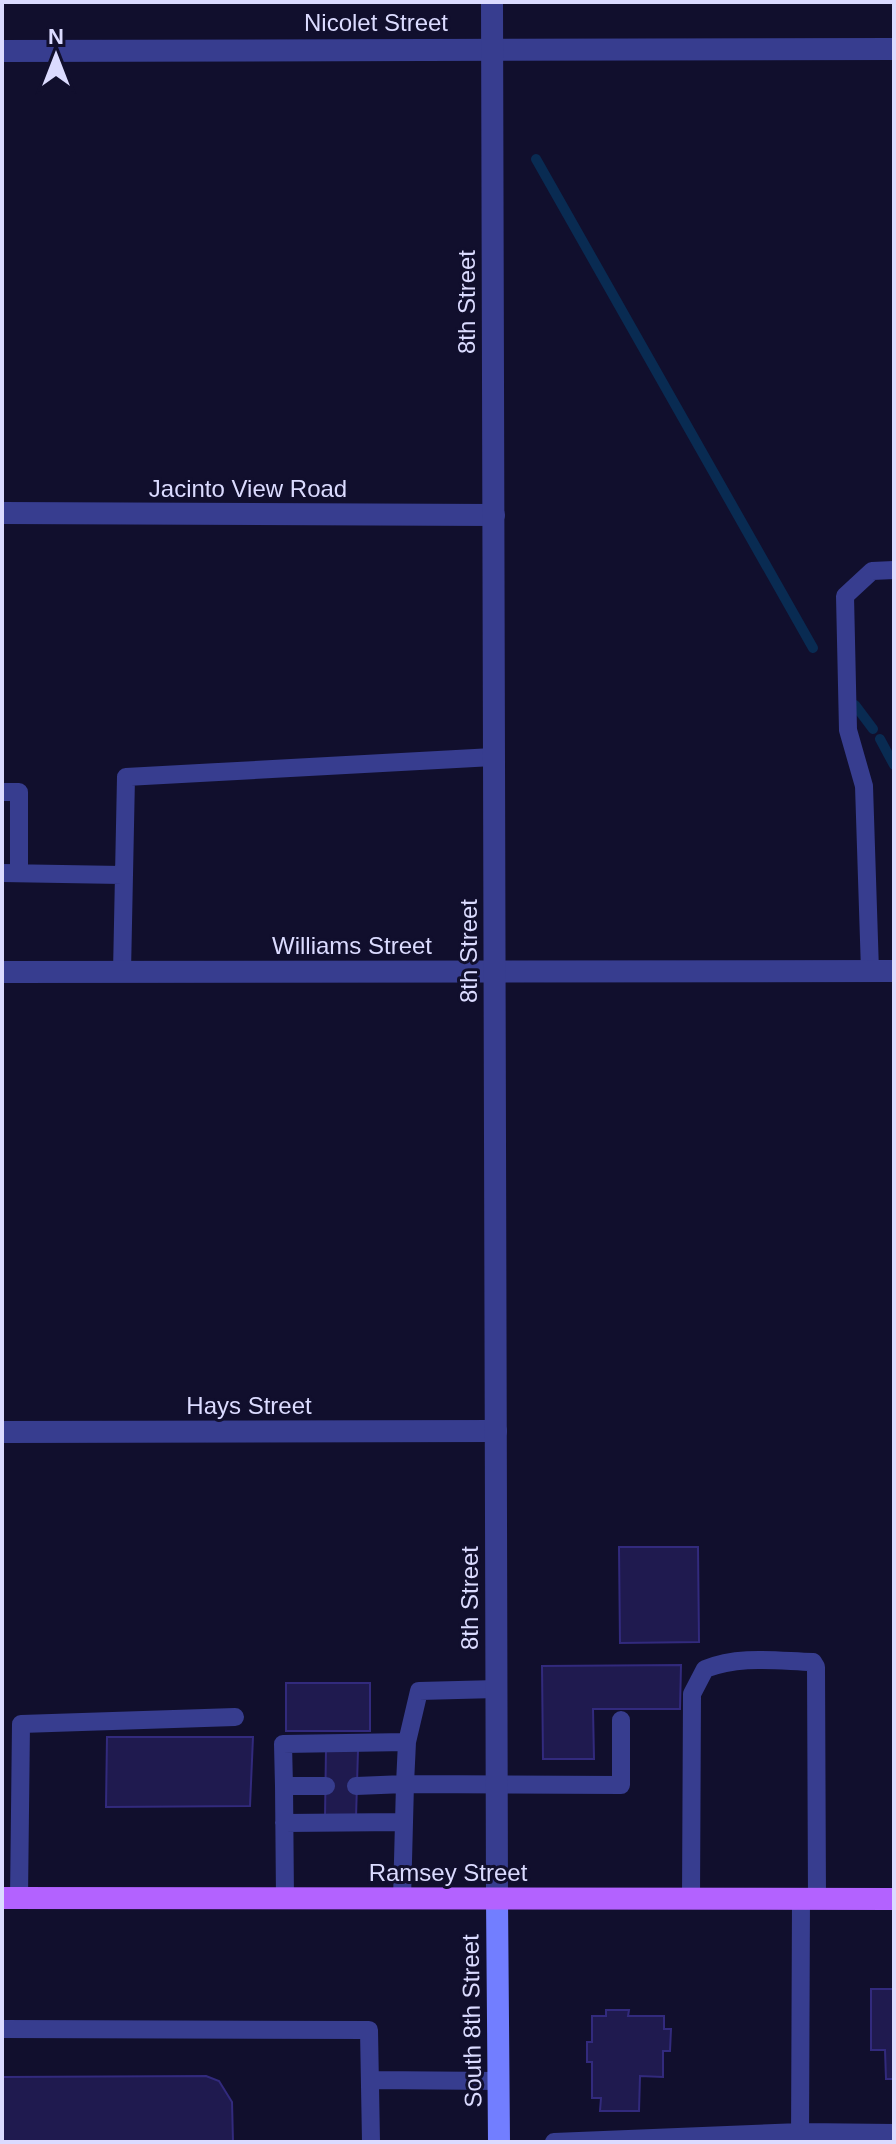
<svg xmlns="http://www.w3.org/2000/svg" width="896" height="2144" viewBox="0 0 896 2144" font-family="Arial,sans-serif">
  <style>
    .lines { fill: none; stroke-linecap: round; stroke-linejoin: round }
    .stream { stroke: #092b52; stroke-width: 10 }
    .building { fill: #1f1a4f; stroke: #322a7d; stroke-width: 2 }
    .service { stroke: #373d8f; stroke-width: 18 }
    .minor { stroke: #373d8f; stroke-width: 22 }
    .tertiary { stroke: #373d8f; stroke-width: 22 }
    .secondary { stroke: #727eff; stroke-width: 22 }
    .primary { stroke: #b362ff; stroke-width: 22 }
    .labels { text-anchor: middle; stroke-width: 6; stroke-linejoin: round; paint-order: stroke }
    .street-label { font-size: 24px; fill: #dbdbff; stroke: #110f2d }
  </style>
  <rect width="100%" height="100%" fill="#110f2d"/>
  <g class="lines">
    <path class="stream" d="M 536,159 L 813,648
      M 855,705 L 873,729
      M 880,739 L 894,765"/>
  </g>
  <path class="building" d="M 619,1547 L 698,1547 L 699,1642 L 620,1643 Z
    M 681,1665 L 680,1709 L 593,1709 L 594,1759 L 543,1759 L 542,1666 Z
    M 286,1683 L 370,1683 L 370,1731 L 286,1731 Z
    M 107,1737 L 253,1737 L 250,1806 L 106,1807 Z
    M 326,1749 L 358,1750 L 356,1818 L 325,1818 Z
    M 871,1989 L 894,1989 L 894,2079 L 886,2079 L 885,2050 L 871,2050 Z
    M 606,2010 L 629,2010 L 628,2016 L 664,2016 L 664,2029 L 671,2029 L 670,2051 L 663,2051 L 663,2077 L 640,2076 L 639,2111 L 600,2111 L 601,2098 L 592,2098 L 592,2062 L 587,2062 L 587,2042 L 592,2042 L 592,2016 L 606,2016 Z
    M 206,2076 L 219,2081 L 232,2102 L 233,2142 L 2,2142 L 2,2077 Z"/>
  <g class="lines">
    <path class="service" d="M 2,792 L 19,792 L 19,873
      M 2,873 L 122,875
      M 870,971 L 864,786 L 848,730 L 845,596 L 872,571 L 894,570
      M 122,972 L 126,777 L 493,757
      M 497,1689 L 419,1691 L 407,1742 L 405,1784 L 621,1785 L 621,1720
      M 284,1786 L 285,1899
      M 326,1786 L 284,1786 L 283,1744 L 407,1742
      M 356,1786 L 405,1784 L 402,1899
      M 284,1823 L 404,1822
      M 19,1898 L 21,1724 L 235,1717
      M 691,1899 L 692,1694 L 705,1669 C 740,1655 776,1661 813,1662 L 816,1667 L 817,1899
      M 2,2029 L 369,2030 L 371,2142
      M 370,2080 L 499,2081
      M 554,2142 L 801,2132 L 894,2133
      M 800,2142 L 801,1899"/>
    <path class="minor" d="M 2,51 L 894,49
      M 2,513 L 494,515
      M 2,972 L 894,971
      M 2,1432 L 496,1431"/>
    <path class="tertiary" d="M 492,2 L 497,1899"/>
    <path class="secondary" d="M 497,1899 L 499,2142"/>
    <path class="primary" d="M 2,1898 L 894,1899"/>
  </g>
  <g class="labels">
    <g class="street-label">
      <text x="376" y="31">Nicolet Street</text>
      <text transform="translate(467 302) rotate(-90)" y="8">8th Street</text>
      <text x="248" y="497">Jacinto View Road</text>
      <text x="352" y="954">Williams Street</text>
      <text transform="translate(469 951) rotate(-90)" y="8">8th Street</text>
      <text x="249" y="1414">Hays Street</text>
      <text transform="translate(470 1598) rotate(-90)" y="8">8th Street</text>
      <text x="448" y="1881">Ramsey Street</text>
      <text transform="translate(472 2021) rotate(-91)" y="8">South 8th Street</text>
    </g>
  </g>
  <rect width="896" height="2144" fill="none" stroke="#dbdbff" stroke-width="8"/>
  <g transform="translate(56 56)" stroke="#110f2d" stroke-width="6" paint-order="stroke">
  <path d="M0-6L14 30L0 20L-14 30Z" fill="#dbdbff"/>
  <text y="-12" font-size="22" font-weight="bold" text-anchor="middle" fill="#dbdbff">N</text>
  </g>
</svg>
